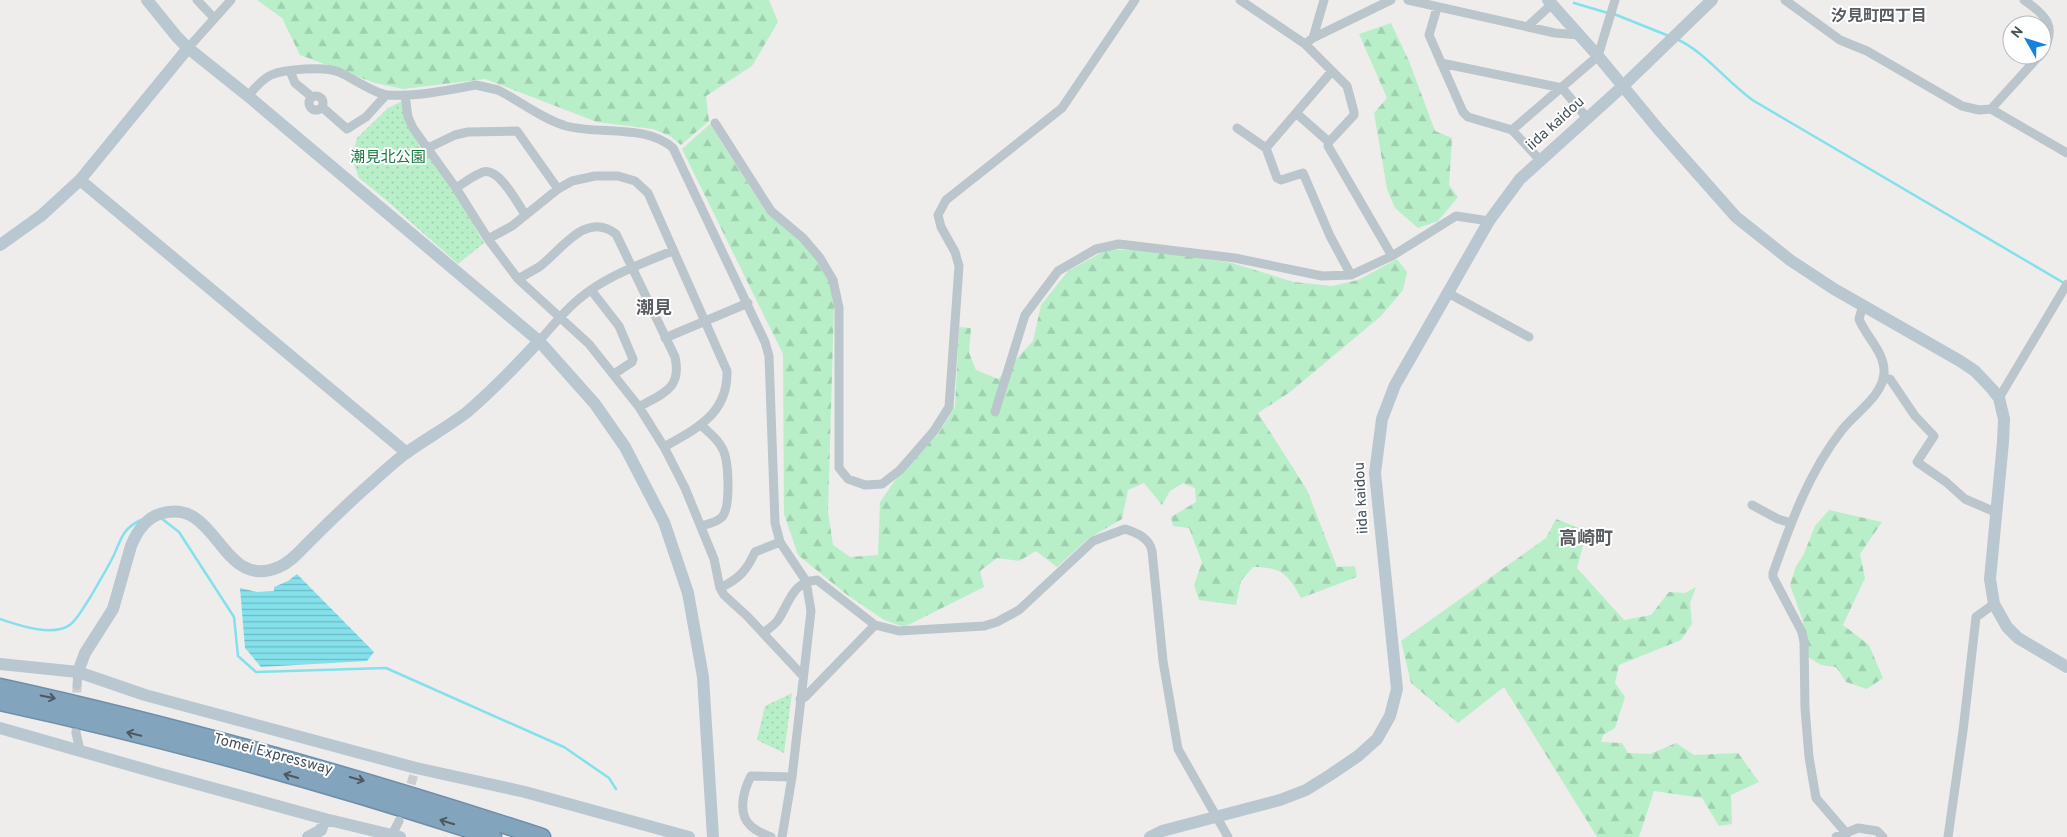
<svg xmlns="http://www.w3.org/2000/svg" width="2067" height="837" font-family="Overpass,'Noto Sans JP',sans-serif">
<style>
.forest{fill:url(#forest-firs)}
.park{fill:url(#park-dots)}
.water{fill:url(#water-rules)}
.lines{fill:none;stroke-linecap:round;stroke-linejoin:round}
.stream{stroke:#84e1ec;stroke-width:2.5}
.street-tunnel{stroke:#cdcdcf;stroke-width:9;stroke-dasharray:9 4.5;stroke-linecap:butt}
.highway-casing{stroke:#6e8fa8;stroke-width:19}
.street{stroke:#bac5cc;stroke-width:9}
.secondary{stroke:#b9c7d1;stroke-width:12}
.highway{stroke:#82a4bc;stroke-width:16}
.oneway{stroke:#4a5963}
.labels{text-anchor:middle;dominant-baseline:central;stroke-width:4;stroke-linejoin:round;paint-order:stroke}
.street-label{font-size:15px;fill:#445159;stroke:#fff}
.park-label{font-size:15px;fill:#157b3e;stroke:#fff}
.neighbourhood-label{font-size:16px;font-weight:bold;fill:#595d61;stroke:#fff}
.quarter-label{font-size:18px;font-weight:bold;fill:#595d61;stroke:#fff}
</style>
<defs>
<pattern id="forest-firs" width="22" height="20" patternUnits="userSpaceOnUse" patternTransform="scale(1.25)"><rect width="22" height="20" fill="#b8efc8"/><path d="M5 1l3.5 6h-7zM16 11l3.5 6h-7z" fill="#9fcfae"/></pattern>
<pattern id="park-dots" width="8" height="8" patternUnits="userSpaceOnUse" patternTransform="scale(1.25)"><rect width="8" height="8" fill="#b8efc8"/><path d="M2 2h.1M6 6h.1" fill="none" stroke="#9fcfae" stroke-width="1.8" stroke-linecap="round"/></pattern>
<pattern id="water-rules" width="6" height="5" patternUnits="userSpaceOnUse" patternTransform="scale(1.25)"><rect width="6" height="5" fill="#84e1ec"/><path d="M0 2.5h6" fill="none" stroke="#6eb9c2"/></pattern>
</defs>
<rect width="100%" height="100%" fill="#efecec"/>
<path class="forest" d="M257,0H769L778,22L752,66L706,96L709,121L681,145L670,136L653,129L597,122L485,79L403,89L375,83L300,55L282,18Z
M1391,23L1409,61L1435,131L1452,138L1449,185L1458,197L1438,221L1418,228L1395,208L1387,189L1374,113L1387,98L1359,34Z
M710,124L766,212L802,243L817,261L830,281L834,305L828,512L833,545L850,557L878,555L880,502L898,476L939,433L955,406L959,327L971,328L969,353L976,370L998,379L1033,341L1041,305L1068,271L1106,250L1146,249L1232,263L1294,282L1332,286L1358,280L1397,259L1407,272L1403,290L1381,316L1290,392L1258,413L1307,490L1337,567L1355,566L1357,577L1301,598C1288,574 1281,567 1253,567L1241,581L1236,605L1199,600L1194,585L1202,562L1189,528L1173,526L1171,517L1196,502L1195,488L1183,483L1170,491L1162,505L1144,483L1128,490L1122,519L1089,538L1057,567L1036,551L1019,561L997,558L980,571L984,587L904,627L884,620L846,594L798,555L784,514L783,354L682,149Z
M1829,510L1882,522L1860,554L1865,578L1843,625L1869,645L1883,678L1867,689L1846,682L1836,667L1821,665L1808,657L1803,621L1790,585L1796,566L1803,556L1815,526Z
M1556,519L1587,531L1577,568L1624,620L1651,615L1669,592L1685,593L1696,587L1690,603L1692,624L1681,640L1619,665L1615,683L1625,697L1615,728L1603,735L1601,742L1622,743L1628,753L1650,754L1676,743L1694,755L1738,753L1759,782L1731,795L1732,824L1719,826L1702,798L1654,791L1639,837H1597L1504,687L1458,723L1411,683L1401,641L1546,538Z"/>
<path class="park" d="M402,101L484,243L458,264L385,199L359,178L352,158L357,138L388,108Z
M792,693L784,753L757,740L765,706Z"/>
<path class="water" d="M297,574L374,652L367,661L261,667L245,648L240,588L257,592L274,591V587L288,581Z"/>
<g class="lines">
<path class="stream" d="M1574,3L1608,13
M1614,14L1669,36
M1676,39C1702,49 1729,84 1754,101L2064,283
M161,518L179,532L234,617L238,656L256,672L386,668L564,747L609,778L616,789
M0,619C18,625 54,638 71,624C79,617 85,605 91,596C99,582 107,569 114,555C121,539 123,528 141,520"/>
<path class="street-tunnel" d="M76,733L77,685
M407,797L416,768"/>
<defs>
<path id="highway" d="M0,687C183,727 364,779 542,837
M0,702C166,738 331,784 493,837"/>
</defs>
<use href="#highway" class="highway-casing"/>
<path class="street" d="M197,0L214,18
M1240,0L1305,44L1347,86L1354,112V115L1329,142L1328,146L1392,256
M1408,0L1555,33L1580,35
M1785,0L1840,40L1867,51L1962,106L1979,110L1991,109L2067,153
M2024,0C2046,15 2058,27 2042,52
M1437,8L1429,35L1463,112L1468,117L1512,130L1540,160
M1528,26L1552,4
M1313,38L1324,0
M1305,44L1313,38L1391,0
M188,48L231,0
M1441,63L1562,88L1587,118
M290,71L295,83L312,97
M405,95L408,117L413,128L456,188L488,239L518,279L589,344L639,407L664,447L685,488L714,559L720,588L724,595L747,616L803,676
M309 103a7 7 0 1 1 14 0a7 7 0 1 1-14 0Z
M248,96C255,88 262,79 271,75C285,69 325,66 339,72C352,78 375,94 388,95C414,97 450,90 476,85L498,90C520,101 542,119 566,126C600,135 646,124 673,148L765,342L769,356L775,523L780,542L806,581L811,611L792,777L782,837
M322,107L347,129L366,117L386,95
M1991,109L2040,55
M1296,113L1329,142
M715,123L771,211L803,238L820,258L833,280L839,308V468L848,479L865,485L882,484L900,470L934,431L949,407L959,266L955,252L941,227L938,215L946,200L1062,108L1135,0
M1237,128L1266,148L1332,71
M1512,130L1598,56L1615,0
M428,148L455,135L468,132L517,131L558,189
M1266,148L1277,178L1281,180L1303,173L1330,236L1351,275
M456,188C464,183 474,175 483,172C499,167 517,203 525,214
M488,239L512,226L558,189L572,181L595,176H618L635,181L648,193L727,371C728,414 697,428 664,447
M518,279C525,275 532,271 539,267C561,251 585,210 616,234L675,357C682,389 663,393 639,407
M591,290L619,326L633,359L632,362L614,374
M1448,293L1529,337
M665,338L748,303
M539,341C552,327 564,311 579,299C606,276 641,264 672,251
M1883,378L1890,379L1915,416L1934,436L1917,462L1946,482L1965,499L1995,512
M1999,398L2067,284
M995,412L1025,315L1058,271L1096,249L1119,244L1235,258L1322,276L1351,275L1392,256L1456,216L1489,221
M1752,505L1778,519L1791,523
M701,526C708,524 718,522 722,517C731,507 729,459 722,448C718,439 708,432 701,425
M720,588C739,579 747,570 755,552L780,542
M763,633C768,629 775,625 778,620C790,602 792,582 817,580L875,625L899,631L984,626L997,622L1019,610L1093,541L1125,529C1136,533 1149,537 1152,551L1163,661L1178,749L1228,837
M77,685L78,672
M800,699L805,697L875,625
M76,733L80,750
M1847,834L1816,798L1809,757L1805,708L1804,642L1802,632L1773,577V573C1791,522 1809,472 1842,430C1855,413 1883,396 1884,373C1885,352 1866,337 1859,319L1863,305
M392,835L399,821
M771,837C764,834 755,831 750,825C737,813 744,789 751,776L792,777
M1836,837L1858,828L1877,831L1883,837
M1948,837L1963,731L1976,617L1994,604"/>
<path class="secondary" d="M147,0L177,37L188,48L248,96L539,341L595,404L625,447L664,522L688,593L703,677L713,837
M1548,0L1598,56L1659,130L1736,217L1790,260L1834,289L1960,361L1975,371L1992,389L1999,398L2004,419L2003,442L1990,579L1994,604L2007,627L2018,638L2067,667
M80,180L407,453
M0,245L42,215L80,180L188,48
M0,664L78,672L145,695L416,768L525,792L689,837
M78,672L85,653L113,609L131,546C137,531 146,517 163,513C218,498 221,592 279,567C291,562 300,551 308,543C328,523 348,503 369,485C381,474 393,463 406,453C426,439 447,427 466,413C492,391 516,366 539,341
M0,728L161,774L325,819L400,837
M308,837L321,830L325,819
M1150,837L1162,831L1280,800L1306,790L1330,775L1358,756L1377,739L1390,716L1397,689L1375,473L1382,419L1395,385L1489,221L1520,179L1622,87L1712,0"/>
<use href="#highway" class="highway"/>
</g>
<defs><path id="oneway-shaft" d="M-6 0H5M1.5-3L5.5 0L1.5 3" fill="none" stroke-width="1.6" stroke-linecap="round" stroke-linejoin="round" transform="scale(1.25)"/></defs>
<g class="oneway">
<use href="#oneway-shaft" transform="translate(48 697) rotate(12)"/>
<use href="#oneway-shaft" transform="translate(134 734) rotate(-166)"/>
<use href="#oneway-shaft" transform="translate(291 776) rotate(-164)"/>
<use href="#oneway-shaft" transform="translate(357 779) rotate(16)"/>
<use href="#oneway-shaft" transform="translate(447 822) rotate(-163)"/>
</g>
<g class="labels">
<g class="street-label">
<text transform="translate(1556 124) rotate(-42)">iida kaidou</text>
<text transform="translate(1362 498) rotate(-93)">iida kaidou</text>
<text transform="translate(273 755) rotate(15)">Tomei Expressway</text>
</g>
<g class="park-label">
<text x="388" y="158">潮見北公園</text>
</g>
<g class="neighbourhood-label">
<text x="1879" y="17">汐見町四丁目</text>
</g>
<g class="quarter-label">
<text x="654" y="309">潮見</text>
<text x="1586" y="539">高崎町</text>
</g>
</g>
<g transform="translate(2027 40) rotate(309)"><circle r="24" fill="#ffffff" stroke="#b4b9bd"/>
<path d="M0-4L9 19L0 12L-9 19Z" fill="#1681df"/>
<text y="-8" font-size="14" font-weight="bold" text-anchor="middle" fill="#445159">N</text>
</g>
</svg>
